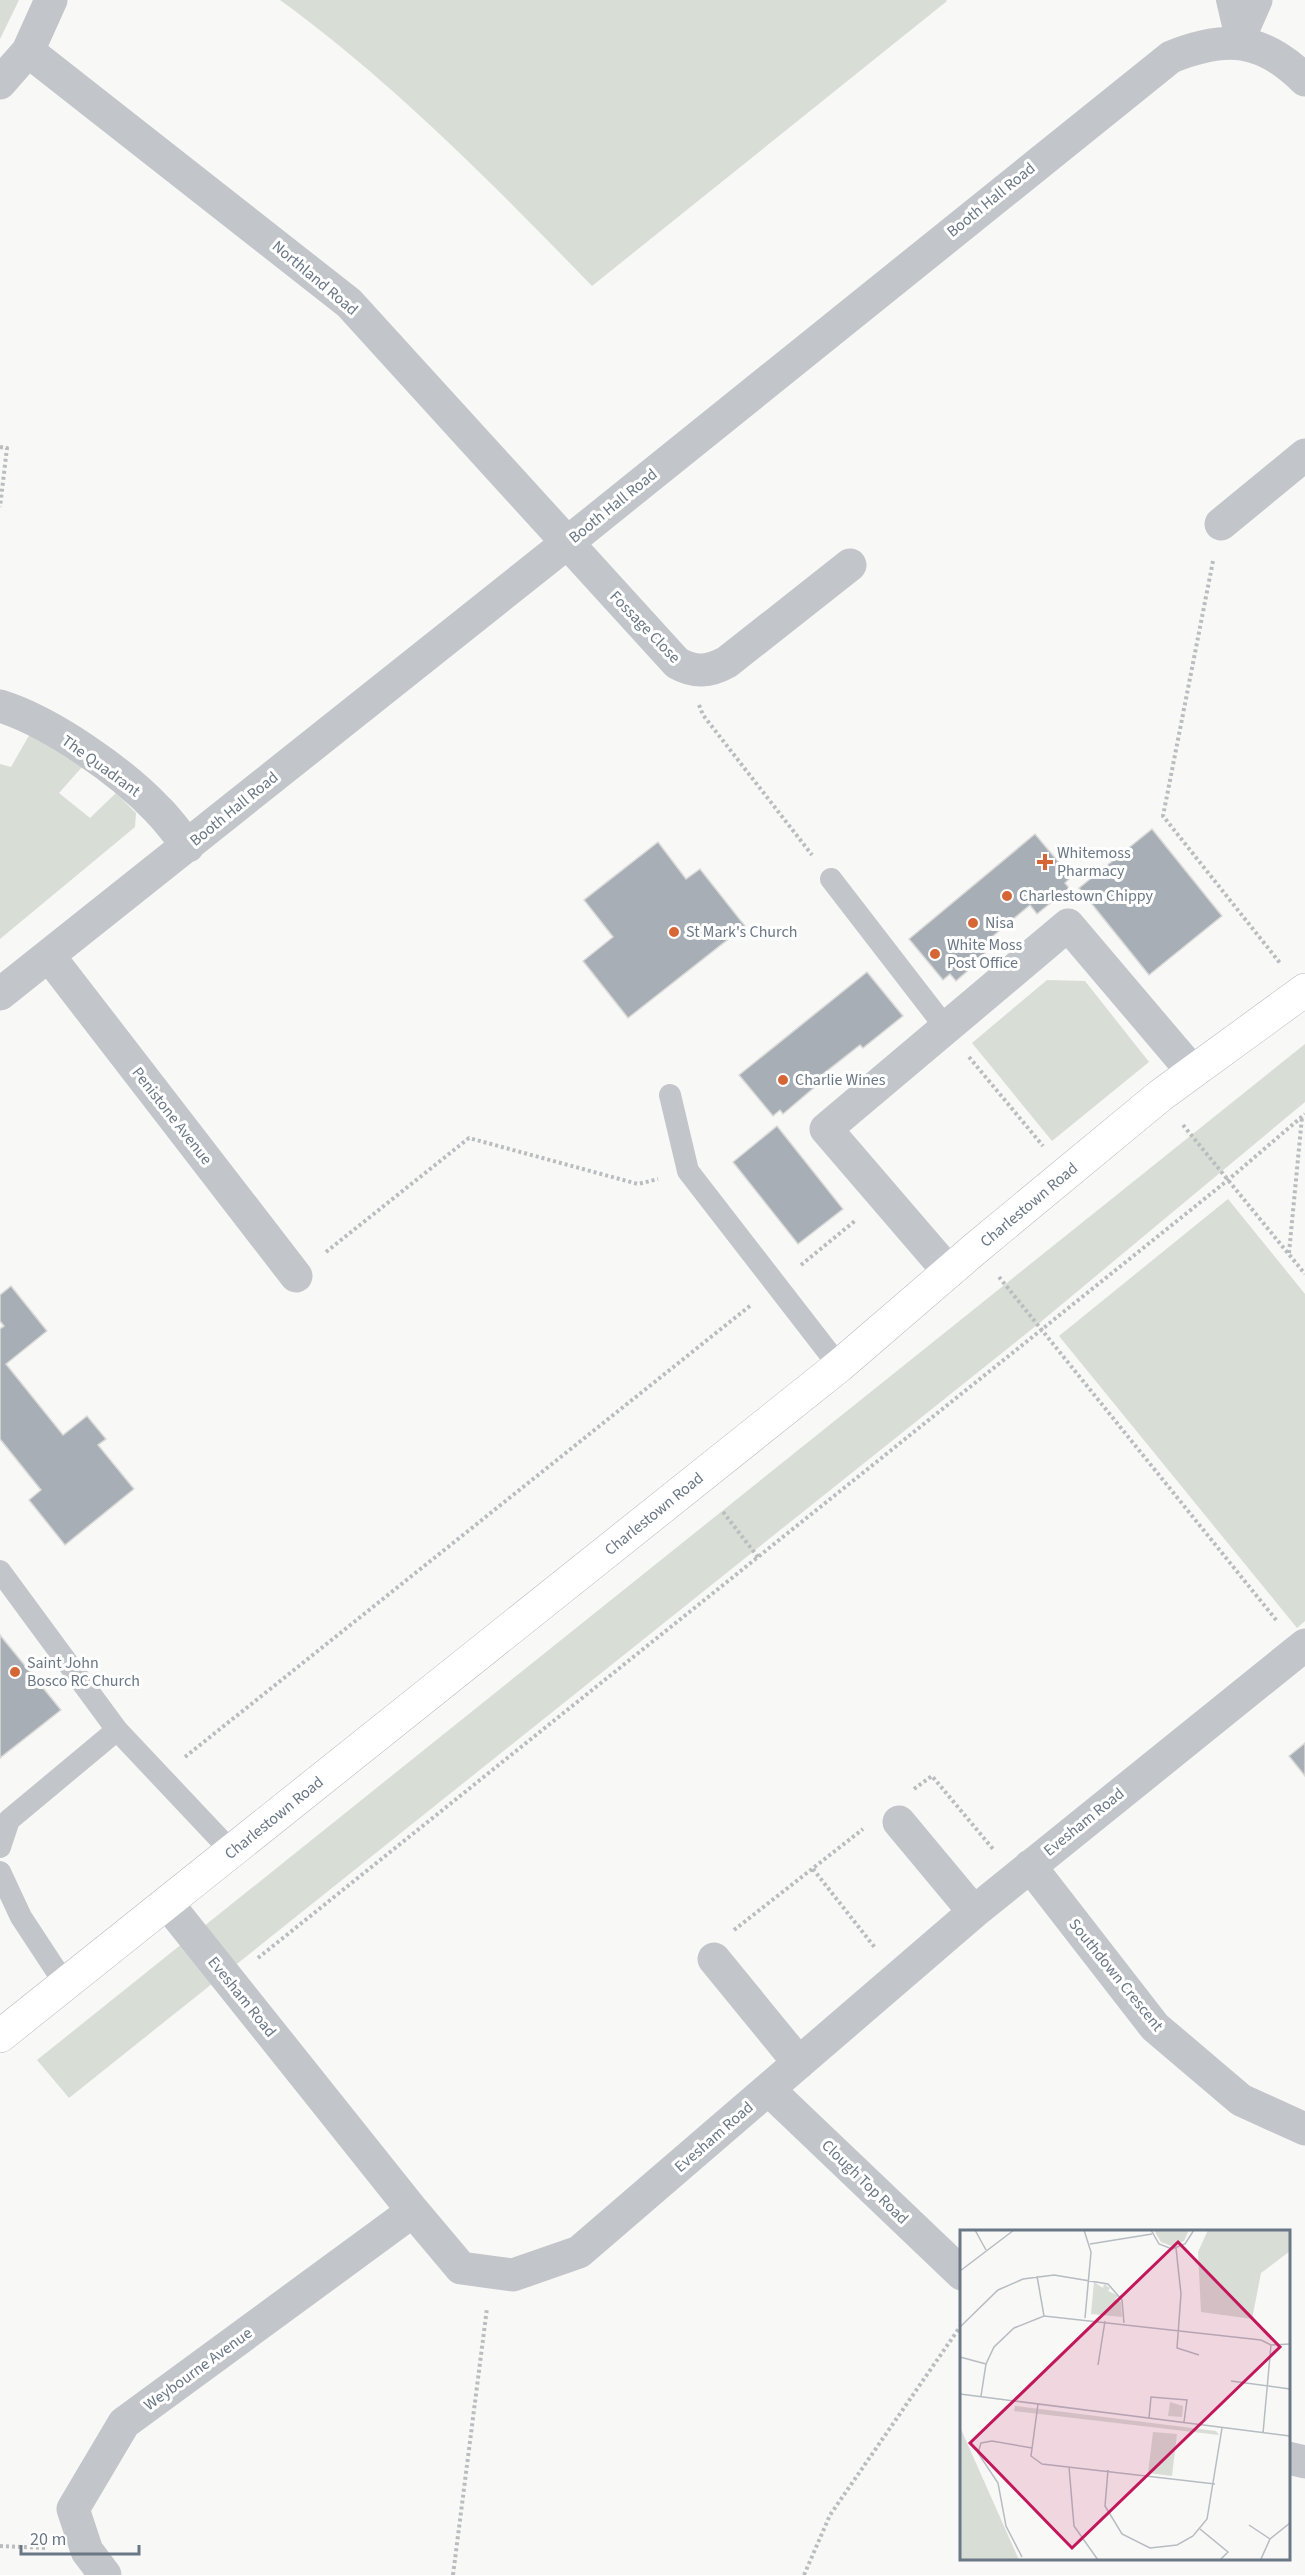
<svg xmlns="http://www.w3.org/2000/svg" width="1305" height="2575" font-family="'Source Sans 3',sans-serif">
<style>
.green{fill:#d8ddd6}
.building{fill:#a8aeb5;stroke:#dadad8;stroke-width:1.5}
.lines{fill:none;stroke-linecap:round;stroke-linejoin:round}
.secondary-casing{stroke:#b5b9be;stroke-width:34}
.path{stroke:#babdbf;stroke-width:4;stroke-dasharray:3 3;stroke-linecap:butt}
.lane{stroke:#c2c5c9;stroke-width:22}
.street{stroke:#c2c5c9;stroke-width:33}
.secondary{stroke:#fff;stroke-width:33}
.poi-dot{fill:#d76637;stroke:#fff;stroke-width:2}
.labels{text-anchor:middle;dominant-baseline:central;stroke-width:6;stroke-linejoin:round;paint-order:stroke}
.street-label{font-size:16px;fill:#6a7785;stroke:#fff}
.poi-label{font-size:16px;fill:#6a7785;stroke:#fff;text-anchor:start}
.inset-road{fill:none;stroke:#b6bcc2;stroke-width:1.5}
.view{fill:#c2185b;fill-opacity:0.15;stroke:#c2185b;stroke-width:3}
.inset-edge{fill:none;stroke:#6a7785;stroke-width:3}
</style>
<rect width="100%" height="100%" fill="#f8f8f6"/>
<path class="green" d="M0,0H19L0,39Z
M280,0H946L947,1L592,286C494,185 394,83 280,0Z
M31,732L83,766L59,793L90,818L116,793L136,813L135,827L0,939V764L11,767Z
M1047,980L1085,981L1149,1062L1052,1141L972,1043Z
M1305,1044V1102L1037,1325L69,2098L37,2060Z
M1228,1199L1305,1294V1621L1297,1628L1059,1336Z"/>
<path class="building" d="M1152,829L1222,916L1149,975L1079,888Z
M1035,834L1071,877L1065,883L1069,888L1037,914L1030,905L980,947L986,955L956,981L950,974L943,980L909,939Z
M658,842L686,879L700,869L745,926L628,1018L583,961L613,937L584,900Z
M867,972L903,1016L863,1048L860,1045L813,1082L816,1086L783,1114L780,1110L773,1116L739,1075Z
M777,1126L843,1209L798,1244L733,1162Z
M11,1286L47,1331L6,1364L63,1435L87,1416L106,1439L98,1445L134,1489L65,1545L29,1500L41,1490L0,1439V1329L4,1326L0,1321V1295Z
M0,1635L61,1710L0,1758Z
M1305,1743V1776L1289,1756Z"/>
<g class="lines">
<defs>
<path id="secondary" d="M0,2036L839,1366L976,1248L1161,1095L1305,990"/>
</defs>
<use href="#secondary" class="secondary-casing"/>
<path class="path" d="M0,447L7,448L0,507
M1213,561L1163,816L1280,963
M699,705L703,715L812,855
M969,1057L1043,1146
M1183,1125L1305,1274
M326,1252L469,1138L638,1184L658,1179
M1289,1253L1302,1117
M801,1265L856,1220
M999,1277L1277,1621
M723,1512L758,1557
M185,1757L751,1305
M914,1789L932,1776L993,1849
M813,1869L876,1949
M734,1930L863,1829
M258,1958L1228,1180L1305,1114
M0,2546L47,2548
M453,2575L487,2308
M804,2575L830,2515L962,2324"/>
<path class="lane" d="M1227,0L1237,43
M831,879L946,1028
M670,1095L688,1171L839,1366
M0,1571L117,1730L232,1852
M0,1847L9,1820L117,1730
M0,1872L21,1917L65,1984"/>
<path class="street" d="M1237,43L1256,0
M28,51L349,303L677,663C695,673 709,672 727,662L850,565
M0,83L28,51L51,0
M1221,524L1305,455
M0,706C51,722 121,771 158,810C169,821 178,834 188,846
M49,956L296,1276
M0,994L567,543L1171,57C1226,35 1262,37 1305,80
M949,1272L826,1129L1068,925L1192,1071
M899,1822L974,1912
M1030,1866L1155,2027L1241,2100L1305,2129
M167,1903L413,2211L461,2268L513,2275L579,2252L974,1912L1305,1645
M714,1959L799,2063
M769,2090L962,2274
M1288,2458L1305,2462
M105,2575L87,2551L73,2509L124,2423L413,2211"/>
<use href="#secondary" class="secondary"/>
</g>
<g class="poi-dot">
<path d="M1042 853h6v6h6v6h-6v6h-6v-6h-6v-6h6z"/>
<circle cx="1007" cy="896" r="6"/>
<circle cx="973" cy="923" r="6"/>
<circle cx="674" cy="932" r="6"/>
<circle cx="935" cy="954" r="6"/>
<circle cx="783" cy="1080" r="6"/>
<circle cx="15" cy="1672" r="6"/>
</g>
<g class="labels">
<g class="street-label">
<text transform="translate(991 200) rotate(-39)">Booth Hall Road</text>
<text transform="translate(315 278) rotate(40)">Northland Road</text>
<text transform="translate(613 506) rotate(-39)">Booth Hall Road</text>
<text transform="translate(645 627) rotate(46)">Fossage Close</text>
<text transform="translate(101 766) rotate(36)">The Quadrant</text>
<text transform="translate(234 809) rotate(-39)">Booth Hall Road</text>
<text transform="translate(172 1116) rotate(52)">Penistone Avenue</text>
<text transform="translate(1029 1205) rotate(-40)">Charlestown Road</text>
<text transform="translate(654 1514) rotate(-39)">Charlestown Road</text>
<text transform="translate(274 1818) rotate(-39)">Charlestown Road</text>
<text transform="translate(1084 1822) rotate(-39)">Evesham Road</text>
<text transform="translate(1116 1975) rotate(51)">Southdown Crescent</text>
<text transform="translate(242 1997) rotate(51)">Evesham Road</text>
<text transform="translate(714 2137) rotate(-41)">Evesham Road</text>
<text transform="translate(865 2182) rotate(44)">Clough Top Road</text>
<text transform="translate(198 2369) rotate(-36)">Weybourne Avenue</text>
</g>
<g class="poi-label">
<text x="1057" y="853">Whitemoss<tspan x="1057" dy="18">Pharmacy</tspan></text>
<text x="1019" y="896">Charlestown Chippy</text>
<text x="985" y="923">Nisa</text>
<text x="686" y="932">St Mark's Church</text>
<text x="947" y="945">White Moss<tspan x="947" dy="18">Post Office</tspan></text>
<text x="795" y="1080">Charlie Wines</text>
<text x="27" y="1663">Saint John<tspan x="27" dy="18">Bosco RC Church</tspan></text>
</g>
</g>
<g transform="translate(960 2230)">
<rect width="330" height="330" fill="#f8f8f6"/>
<path d="M194,0H229L224,11L211,16L201,12ZM248,0H330V21L301,43L292,89L241,82L238,22ZM134,52L143,58L144,54L150,58L148,61L159,66L155,69L161,72L162,87L131,84ZM210,172L223,176L222,187L208,186ZM55,176L256,201L259,205L54,181ZM0,197L59,330H0ZM193,202L217,204L212,246L188,243Z" fill="#d8ddd6"/>
<path class="inset-road" d="M15,0L26,20M124,0L131,22L125,88M191,0L199,14L212,19L225,14L234,0M130,14L192,4M216,18L221,64L217,118L239,125M0,41L54,0M77,46L84,86M0,97L38,60L63,49L94,45L148,54L162,70L164,93M311,115L330,114M0,127L26,134M138,135L145,91M271,151L330,159M0,164L330,206M21,166L26,134L34,117L54,98L84,86L301,110L311,115M78,174L71,226L82,234L255,254M189,188L191,167L227,170L224,192M303,203L311,115M109,237L114,296L138,330M148,240L145,276L162,304L190,318L217,315L233,306L247,289L262,198M289,295L310,309L301,329M240,299L268,322L260,330M310,309L330,293M62,327L46,296L38,253L18,223L21,213L32,211L72,218"/>
<path class="view" d="M218,12L320,117L112,318L10,213Z"/>
<rect width="330" height="330" class="inset-edge"/>
</g>
<path d="M21 2545v9h118v-9" fill="none" stroke="#6a7785" stroke-width="3"/>
<text x="30" y="2545" font-size="18" fill="#6a7785" stroke="#ffffff" stroke-width="4.5" paint-order="stroke">20 m</text>
</svg>
